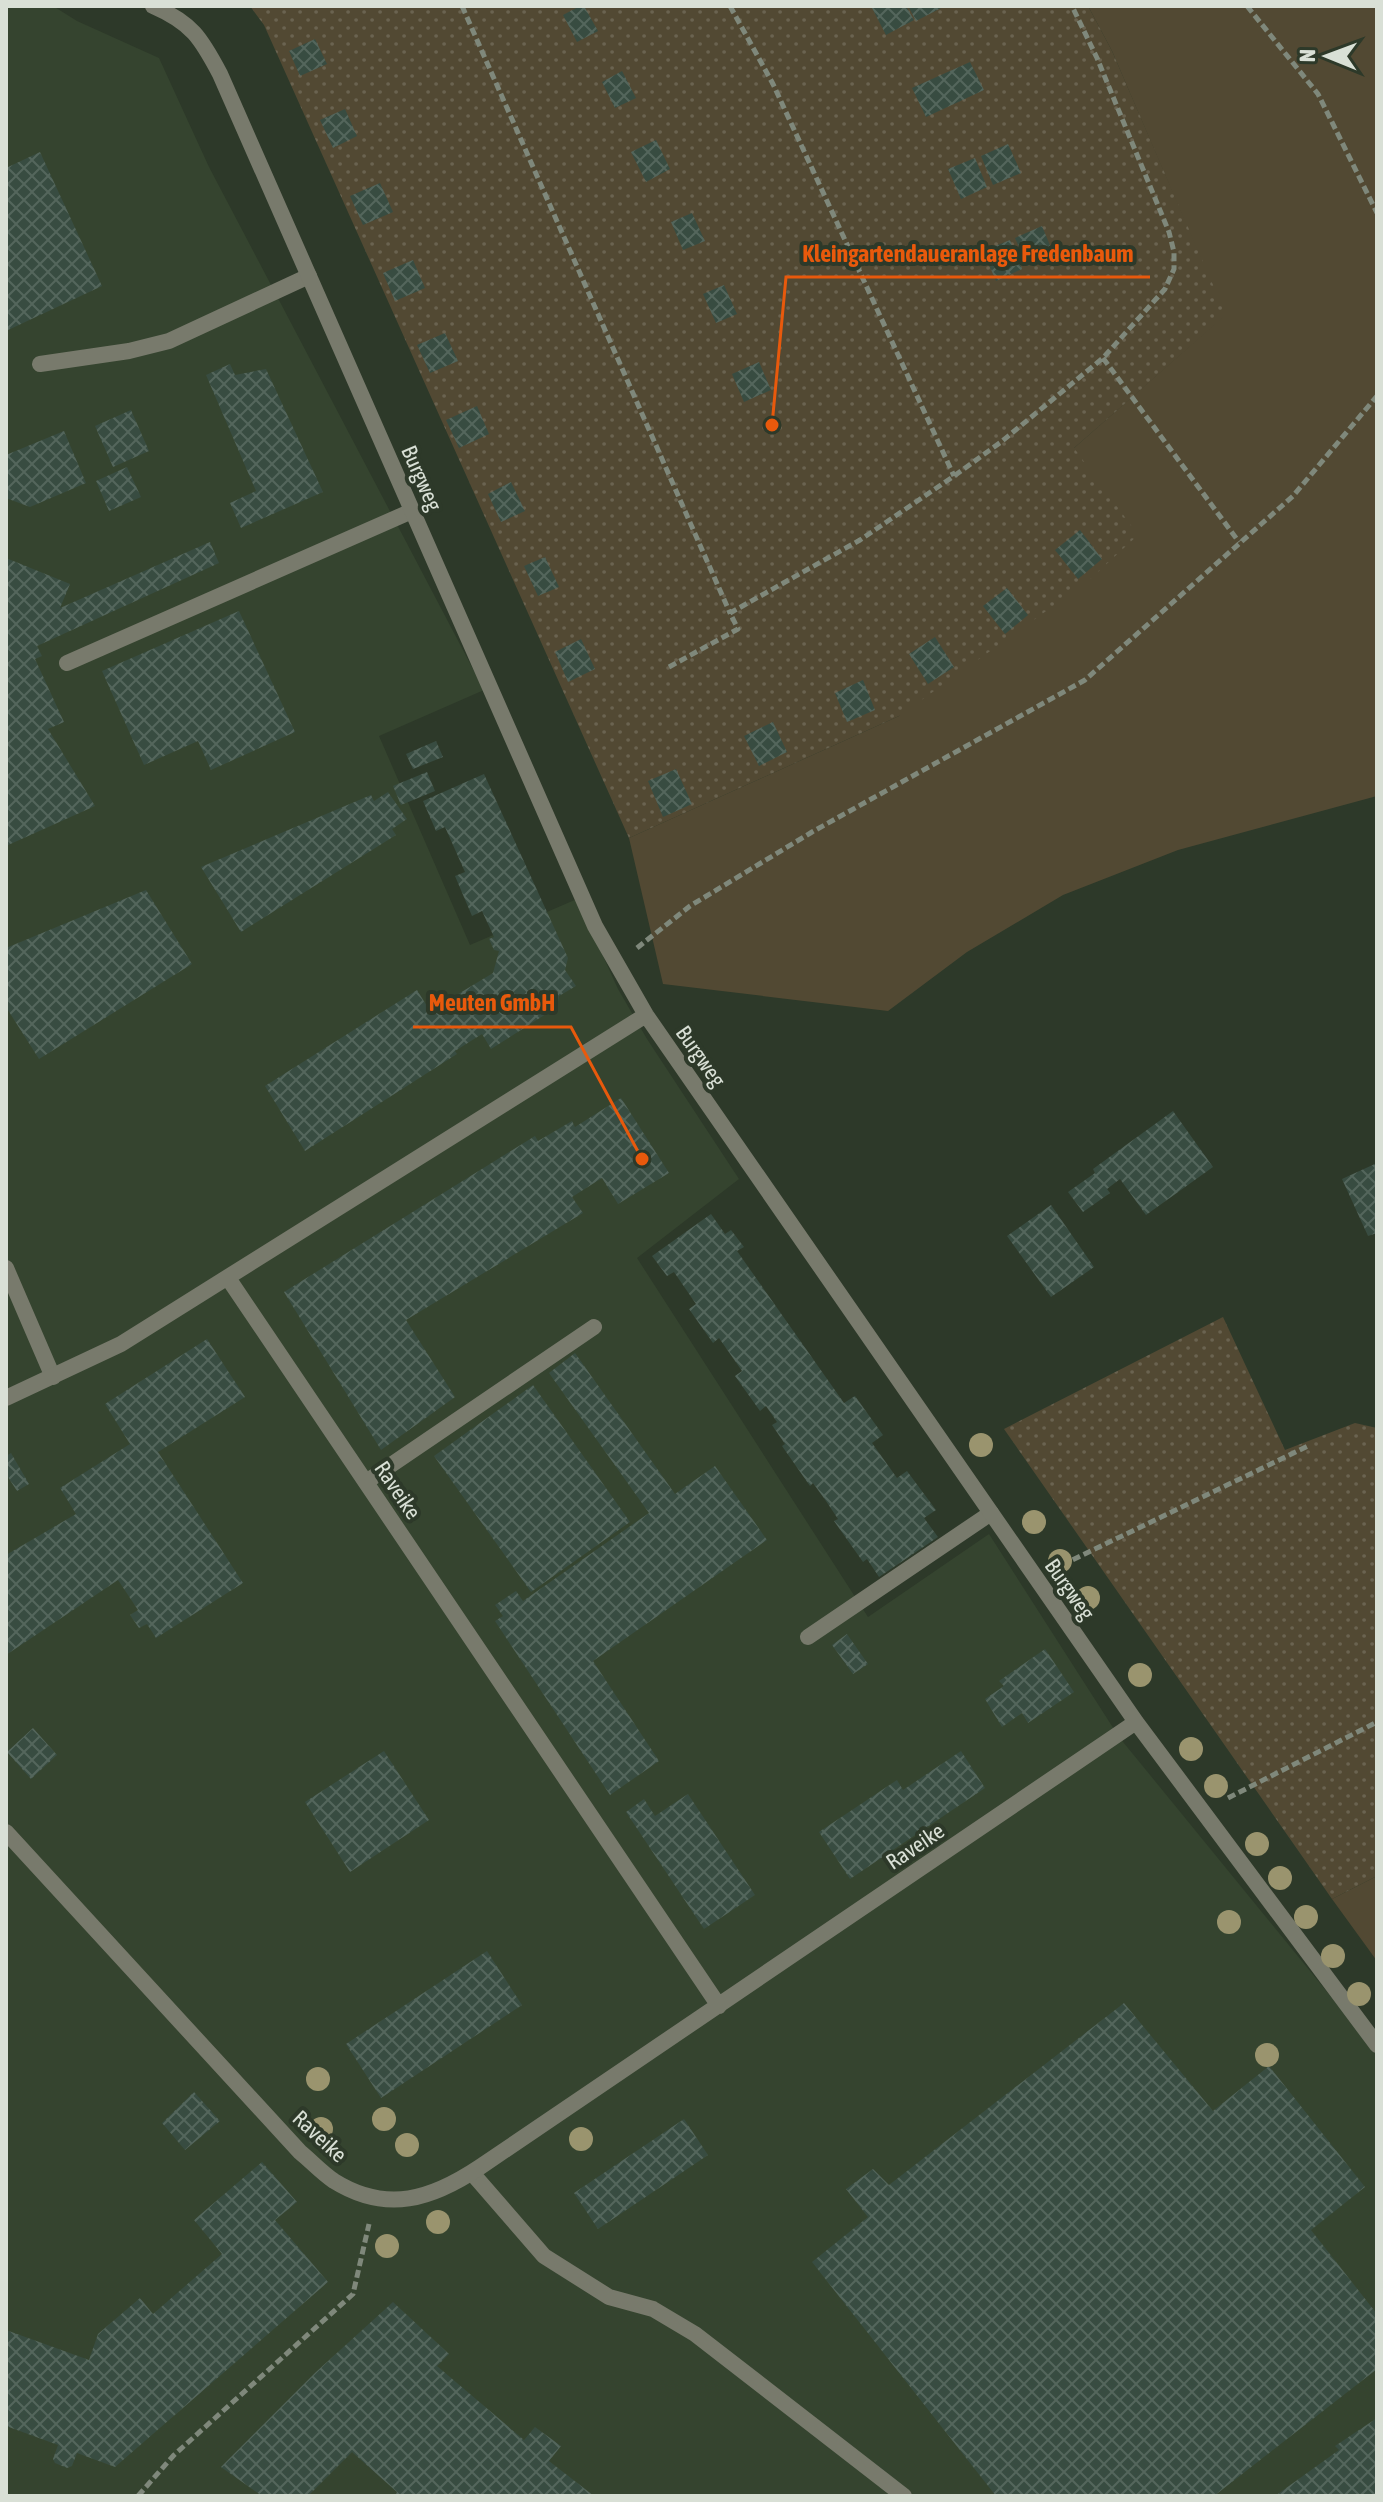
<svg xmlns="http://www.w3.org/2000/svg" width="1383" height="2502" font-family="'Asap Condensed',sans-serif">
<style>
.built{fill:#35442f}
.green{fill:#524933}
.garden{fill:url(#garden-dots)}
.building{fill:url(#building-cross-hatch)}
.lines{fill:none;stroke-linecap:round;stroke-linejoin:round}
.path{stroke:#7f887b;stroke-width:5;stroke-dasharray:8 4;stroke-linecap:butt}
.lane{stroke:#787a6c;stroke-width:16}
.street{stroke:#787a6c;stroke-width:16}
.tree{fill:#9a946e}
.labels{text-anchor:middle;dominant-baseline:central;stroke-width:8;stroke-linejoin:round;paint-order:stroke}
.street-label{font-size:22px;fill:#d9e0d6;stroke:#2d3929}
.leader{fill:none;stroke:#e8590c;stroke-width:3}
.callout-dot{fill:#e8590c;stroke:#2d3929;stroke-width:3}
.callout-label{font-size:24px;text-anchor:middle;font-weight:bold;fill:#e8590c;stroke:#2d3929;stroke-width:8;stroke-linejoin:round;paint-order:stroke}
</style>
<defs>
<pattern id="garden-dots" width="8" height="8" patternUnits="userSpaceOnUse" patternTransform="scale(2)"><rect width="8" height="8" fill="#524933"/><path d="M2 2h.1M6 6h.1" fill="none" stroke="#6a6350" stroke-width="1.8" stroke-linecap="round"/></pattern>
<pattern id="building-cross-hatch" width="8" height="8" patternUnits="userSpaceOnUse" patternTransform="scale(2)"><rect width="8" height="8" fill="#384c41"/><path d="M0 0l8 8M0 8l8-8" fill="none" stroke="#54665c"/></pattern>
</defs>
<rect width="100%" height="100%" fill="#2d3929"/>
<path class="built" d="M6,6H53L77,21L159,58L209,167L484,690L379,736L470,945L577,899L618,989L647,1039L739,1179L637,1258L868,1617L989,1534L1119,1737L1377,2053V2496H6Z"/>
<path class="green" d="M1088,6H1377V796L1178,850L1063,895L967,952L888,1011L663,984L629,838L899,716L1074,448L1225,315L1112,51Z
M1377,1876V1961L1332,1899Z"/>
<path class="garden" d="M250,6H1088L1112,51L1226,315L1074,448L1138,535L1087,582L899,716L629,838L264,25Z
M1223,1317L1285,1450L1355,1423L1377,1428V1876L1332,1899L1004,1429Z"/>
<path class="building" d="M580,6H584L598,31L577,42L563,15Z
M875,6H906L914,20L886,35L872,8Z
M908,6H945L916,21Z
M315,39L327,64L300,76L289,51Z
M970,62L984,90L926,117L912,88Z
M622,71L636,98L615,108L602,82Z
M345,109L357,136L333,148L320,120Z
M656,140L670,169L646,182L631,152Z
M1008,144L1021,173L993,185L981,156Z
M40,152L102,286L6,331V168Z
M975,158L987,187L961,199L948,169Z
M380,183L393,212L363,225L350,196Z
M692,213L705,241L683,250L671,222Z
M1042,226L1054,255L1027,266L1015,238Z
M1010,240L1022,269L996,281L983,251Z
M413,260L425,288L395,301L383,273Z
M724,285L737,314L716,323L703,294Z
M445,333L458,361L430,373L417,345Z
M759,362L771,390L744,402L732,374Z
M230,364L235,375L266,369L323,492L241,528L230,503L256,491L206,375Z
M477,406L489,434L459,448L446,420Z
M131,410L149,451L113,467L95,426Z
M64,431L86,483L30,507L6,498V455Z
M127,467L141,497L109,511L96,481Z
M511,482L525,511L501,522L488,494Z
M1080,530L1102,559L1078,579L1055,550Z
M210,542L219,563L37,646L42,656L35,659L64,722L48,729L95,806L6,846V558L70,584L60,608Z
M545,557L559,587L538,596L524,566Z
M1007,588L1028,615L1005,634L983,606Z
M239,611L295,732L211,770L198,741L144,765L102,671Z
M935,637L954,667L928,684L909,654Z
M581,639L595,669L568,682L555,652Z
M863,680L875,710L847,722L835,693Z
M773,722L787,752L759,766L744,736Z
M436,741L443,757L413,769L406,754Z
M676,769L692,804L663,817L648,781Z
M427,772L435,791L401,805L393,786Z
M484,774L568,958L565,970L576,986L559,996L557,1007L491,1049L482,1034L455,1051L457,1054L305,1151L265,1086L417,990L430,1011L493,973L499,951L494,950L489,939L494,937L482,911L472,916L455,876L465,872L445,827L436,831L423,801Z
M388,792L407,819L392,829L396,835L241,932L201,867L371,795L374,801Z
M146,890L192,964L39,1059L6,1007V948Z
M621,1098L669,1173L618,1204L602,1178L572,1197L583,1213L406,1320L455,1397L381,1450L284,1292L535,1136L538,1141L572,1121L575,1127Z
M1173,1111L1213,1167L1146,1215L1120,1179L1107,1189L1110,1193L1083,1212L1068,1192L1095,1173L1093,1169Z
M1377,1163V1233L1368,1236L1342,1179Z
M1051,1205L1094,1267L1051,1297L1007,1236Z
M711,1214L725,1234L731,1230L744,1247L737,1251L844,1403L855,1396L883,1435L872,1443L897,1478L907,1471L936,1510L924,1518L938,1537L879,1577L867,1559L863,1562L834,1521L838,1519L826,1501L813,1483L810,1486L782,1446L785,1444L772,1425L777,1422L766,1406L760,1411L735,1376L742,1371L719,1338L713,1343L689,1309L696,1304L674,1272L667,1276L652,1256Z
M207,1339L245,1397L158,1452L243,1583L156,1638L147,1624L139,1628L130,1615L138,1610L118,1580L6,1655V1555L76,1514L60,1488L130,1444L105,1404Z
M575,1353L675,1494L715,1466L767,1540L593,1661L659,1761L610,1795L495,1621L503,1616L495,1605L516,1591L523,1601L649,1513L549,1373Z
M533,1385L630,1522L531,1592L434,1456Z
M11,1453L29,1484L17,1491L6,1474V1456Z
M847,1634L868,1664L853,1674L832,1645Z
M1045,1649L1074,1692L1028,1723L1022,1713L1002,1727L985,1699L1004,1686L999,1681Z
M33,1728L57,1755L31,1779L7,1752Z
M384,1751L429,1820L350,1872L305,1802Z
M961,1751L985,1788L850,1879L819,1832L897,1780L903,1790Z
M688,1794L755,1895L704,1929L626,1812L644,1799L655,1816Z
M487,1951L522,2005L381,2098L346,2044Z
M1124,2003L1213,2111L1269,2066L1365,2187L1311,2230L1377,2314V2369L1214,2496H996L812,2262L868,2217L846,2189L873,2169L889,2185Z
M194,2092L220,2121L185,2150L162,2123Z
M684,2119L708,2155L598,2229L574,2193Z
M262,2162L297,2202L275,2220L328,2282L115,2467L77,2453L72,2466L67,2468L55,2463L53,2459L58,2445L6,2426V2330L89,2360L98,2334L140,2298L153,2314L222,2254L194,2220Z
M393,2302L449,2354L437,2366L524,2440L535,2427L561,2446L549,2461L594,2496H395L397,2492L352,2452L308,2496H262L221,2467L316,2372Z
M1377,2418V2496H1275L1339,2450L1335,2446Z"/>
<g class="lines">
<path class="path" d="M462,6L730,613
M730,6L773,84L954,476
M1247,6L1318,94L1377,213
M1103,358L1239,542
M669,667L738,629L730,613L860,540L954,476L1001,442L1103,358L1165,289L1174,269V252L1169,232L1097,58L1072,6
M637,948L690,906L812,832L1085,680L1293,496L1377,396
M1062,1565L1310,1445
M1228,1798L1377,1722
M138,2496L174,2455L353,2294L369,2224"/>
<path class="lane" d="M40,364L129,351L169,341L309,276
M67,663L412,511
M6,1268L53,1377
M366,1482L594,1327
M808,1637L991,1513
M472,2173L544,2256L609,2297L653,2309L695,2334L904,2496"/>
<path class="street" d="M153,6C192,23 201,38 220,74L595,926L646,1015L1136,1722L1377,2045
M228,1278L719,2006
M6,1398L121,1344L646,1015
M6,1832L300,2152C311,2161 322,2173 334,2181C387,2214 432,2199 480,2167L1136,1722"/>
</g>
<g class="tree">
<circle cx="981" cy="1445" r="12"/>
<circle cx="1034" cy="1522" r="12"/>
<circle cx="1060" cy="1561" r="12"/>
<circle cx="1088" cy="1598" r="12"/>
<circle cx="1140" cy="1675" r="12"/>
<circle cx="1191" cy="1749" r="12"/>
<circle cx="1216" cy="1786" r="12"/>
<circle cx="1257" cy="1844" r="12"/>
<circle cx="1280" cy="1878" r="12"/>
<circle cx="1306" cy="1917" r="12"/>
<circle cx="1229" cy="1922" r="12"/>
<circle cx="1333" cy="1956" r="12"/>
<circle cx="1359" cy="1994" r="12"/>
<circle cx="1267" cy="2055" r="12"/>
<circle cx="318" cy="2079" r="12"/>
<circle cx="384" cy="2119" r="12"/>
<circle cx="321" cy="2129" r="12"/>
<circle cx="581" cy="2139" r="12"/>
<circle cx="407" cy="2145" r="12"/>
<circle cx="438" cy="2222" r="12"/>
<circle cx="387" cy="2246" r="12"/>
</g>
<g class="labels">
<g class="street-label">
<text transform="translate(422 478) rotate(66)">Burgweg</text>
<text transform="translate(701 1056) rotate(55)">Burgweg</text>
<text transform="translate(398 1490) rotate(56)">Raveike</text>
<text transform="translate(1070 1589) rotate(55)">Burgweg</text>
<text transform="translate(915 1846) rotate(-34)">Raveike</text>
<text transform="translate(320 2136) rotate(43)">Raveike</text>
</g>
</g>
<path class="leader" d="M772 425L786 277H1150M642 1159L571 1027H413"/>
<g class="callout-dot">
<circle cx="772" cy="425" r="8"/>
<circle cx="642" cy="1159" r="8"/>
</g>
<g class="callout-label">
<text x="968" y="262">Kleingartendaueranlage Fredenbaum</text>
<text x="492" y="1011">Meuten GmbH</text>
</g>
<rect width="1383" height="2502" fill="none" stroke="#d9e0d6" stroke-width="16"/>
<g transform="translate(1327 56) rotate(271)" stroke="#2d3929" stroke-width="6" paint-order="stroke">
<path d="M0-6L14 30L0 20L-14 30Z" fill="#d9e0d6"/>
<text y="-12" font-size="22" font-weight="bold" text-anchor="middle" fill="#d9e0d6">N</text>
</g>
</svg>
